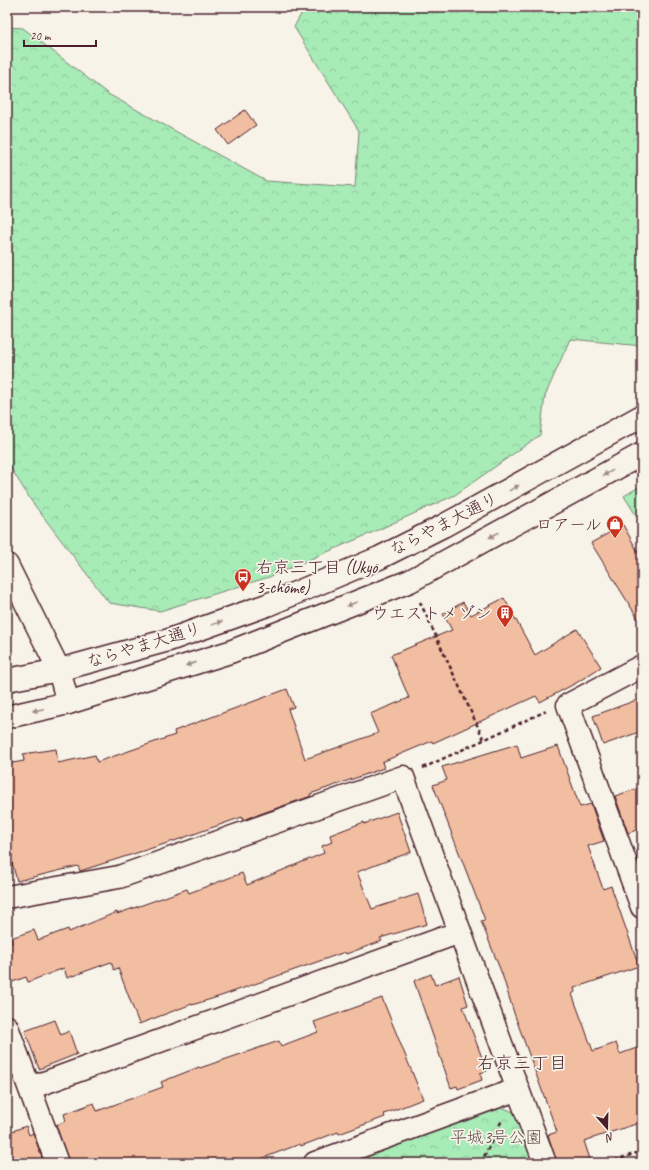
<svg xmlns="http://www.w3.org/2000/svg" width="649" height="1170" font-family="Caveat,'Klee One',sans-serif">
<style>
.grass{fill:url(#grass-tufts);stroke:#788571}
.forest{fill:url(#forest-crowns);stroke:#788571}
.building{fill:#f1bea1;stroke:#4a1f2b}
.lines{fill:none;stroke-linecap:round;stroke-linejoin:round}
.minor-casing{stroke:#4a1f2b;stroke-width:25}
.tertiary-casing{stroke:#4a1f2b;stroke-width:25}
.secondary-casing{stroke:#4a1f2b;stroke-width:25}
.path{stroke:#4a1f2b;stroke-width:2.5;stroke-dasharray:4 3;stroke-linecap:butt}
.minor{stroke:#f7f3e8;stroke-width:22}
.tertiary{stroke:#f7f3e8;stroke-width:22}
.secondary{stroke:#f7f3e8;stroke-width:22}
.oneway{fill:#a0898a}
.labels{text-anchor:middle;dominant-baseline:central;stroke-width:3.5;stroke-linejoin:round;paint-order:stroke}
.street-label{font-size:17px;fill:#4a1f2b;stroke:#f7f3e8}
.poi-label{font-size:17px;fill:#4a1f2b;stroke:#f7f3e8;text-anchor:end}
.park-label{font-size:17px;fill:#61524e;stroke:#f7f3e8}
.neighbourhood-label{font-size:18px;fill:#4a1f2b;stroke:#f7f3e8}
</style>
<defs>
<pattern id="grass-tufts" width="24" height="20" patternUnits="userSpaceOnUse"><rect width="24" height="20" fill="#a7ebb7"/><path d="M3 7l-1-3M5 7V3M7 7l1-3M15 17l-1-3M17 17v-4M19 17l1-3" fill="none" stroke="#91c99e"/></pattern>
<pattern id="forest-crowns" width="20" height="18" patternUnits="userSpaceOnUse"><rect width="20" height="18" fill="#a7ebb7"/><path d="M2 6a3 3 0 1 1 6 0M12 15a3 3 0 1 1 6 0" fill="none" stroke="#91c99e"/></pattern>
</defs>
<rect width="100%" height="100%" fill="#f7f3e8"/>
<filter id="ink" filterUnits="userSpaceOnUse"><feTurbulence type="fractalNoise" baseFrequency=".025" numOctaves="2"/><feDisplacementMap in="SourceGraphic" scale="8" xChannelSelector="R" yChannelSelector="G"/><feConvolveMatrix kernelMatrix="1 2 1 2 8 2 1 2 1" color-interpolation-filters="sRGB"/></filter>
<g filter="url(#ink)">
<path class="grass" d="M642,485V525L624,496Z"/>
<path class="forest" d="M305,7H642V346L570,339L545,396L540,435L455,495L369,534L269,577L160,611L109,603L32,502L7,462V27L23,28L108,94L266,181L355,187L359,131L294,27Z
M501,1107L516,1113L534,1163H348Z"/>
<path class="building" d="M245,110L256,125L228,145L217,130Z
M623,525L642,559V625L591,543Z
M504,598L535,655L577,629L601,667L576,683L540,702L536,696L433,743L432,741L382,762L384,768L310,794L311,796L243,820L242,817L177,840L80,871L78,866L17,881L7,844V764L24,761L23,754L56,749L58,763L95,755L97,762L175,735L174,731L287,689L294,707L288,709L305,759L378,733L370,714L409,698L391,655L452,630L443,614L463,602L471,615Z
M642,698V731L603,745L593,716Z
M517,744L521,758L558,746L580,807L591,804L604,841L588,846L603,889L611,886L639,966L574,988L575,992L572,994L593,1051L616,1043L620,1054L642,1046V1122L584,1141L590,1159L577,1163H557L548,1135L557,1132L514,1013L502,974L481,921L485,920L433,785L447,780L442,767Z
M642,787V828L628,833L615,796Z
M397,812L411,852L357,872L372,909L418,894L427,924L380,938L382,941L346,954L345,952L221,996L192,1005V1004L139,1024L118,968L114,970L111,962L67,978L64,968L28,982L26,977L7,984V945L12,943L11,938L34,930L38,940L68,929L69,932L117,912V914L187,889L189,893L242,873L247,885L324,853L322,846L332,842L330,835L364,822V824Z
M431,974L435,985L459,976L468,1005L463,1007L487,1071L480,1073L482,1080L458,1089L457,1086L451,1088L414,981Z
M382,998L423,1099L384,1114L385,1117L339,1134L338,1132L301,1146L300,1144L250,1163H69L56,1125L66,1121L64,1114L94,1103L97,1111L163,1087L161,1082L199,1067L200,1068L279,1041L281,1046L318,1032L314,1022Z
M55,1020L61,1035L69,1031L77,1054L39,1069L25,1031Z
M26,1126L29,1135L33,1133L44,1163H7V1133Z"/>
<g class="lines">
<defs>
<path id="minor" d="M642,666L568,705L642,907
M7,897L119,877L403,777L545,1163
M7,1027L57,1163
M30,1088L460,932
M315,1163L518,1089"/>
<path id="tertiary" d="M7,565L59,670L68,703L7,717
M7,680L59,670"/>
<path id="secondary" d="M59,670L169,640L267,605L379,558L443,526L642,416
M68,703L230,652L410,581L642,454"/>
</defs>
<use href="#minor" class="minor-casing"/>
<use href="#tertiary" class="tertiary-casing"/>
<use href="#secondary" class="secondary-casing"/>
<path class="path" d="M420,602L484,740
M423,768L546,711
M481,1163L502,1120
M608,1163L642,1151"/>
<use href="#minor" class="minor"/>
<use href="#tertiary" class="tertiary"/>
<use href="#secondary" class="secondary"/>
</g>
<defs><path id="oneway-solid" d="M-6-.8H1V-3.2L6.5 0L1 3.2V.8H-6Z"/></defs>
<g class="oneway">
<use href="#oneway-solid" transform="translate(608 473) rotate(151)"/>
<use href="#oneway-solid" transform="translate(514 488) rotate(-29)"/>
<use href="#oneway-solid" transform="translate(494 535) rotate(151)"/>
<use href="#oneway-solid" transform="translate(352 604) rotate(159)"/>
<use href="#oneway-solid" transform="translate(217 623) rotate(-20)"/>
<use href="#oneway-solid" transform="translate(191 664) rotate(162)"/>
<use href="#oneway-solid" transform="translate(38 710) rotate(168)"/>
</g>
</g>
<defs>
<symbol id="shop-pin" viewBox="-11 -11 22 30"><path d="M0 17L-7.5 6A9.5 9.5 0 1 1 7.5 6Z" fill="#c8321e" stroke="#f7f3e8"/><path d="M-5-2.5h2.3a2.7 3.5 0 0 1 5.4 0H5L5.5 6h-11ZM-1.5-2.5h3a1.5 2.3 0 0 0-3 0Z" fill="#fff"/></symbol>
<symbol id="bus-pin" viewBox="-11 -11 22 30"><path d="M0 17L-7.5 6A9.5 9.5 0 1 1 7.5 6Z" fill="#c8321e" stroke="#f7f3e8"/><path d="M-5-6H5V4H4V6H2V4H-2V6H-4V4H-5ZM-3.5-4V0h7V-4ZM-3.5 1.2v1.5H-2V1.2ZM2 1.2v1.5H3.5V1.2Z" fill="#fff"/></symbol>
<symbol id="building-pin" viewBox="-11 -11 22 30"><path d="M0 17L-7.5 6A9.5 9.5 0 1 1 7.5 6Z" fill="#c8321e" stroke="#f7f3e8"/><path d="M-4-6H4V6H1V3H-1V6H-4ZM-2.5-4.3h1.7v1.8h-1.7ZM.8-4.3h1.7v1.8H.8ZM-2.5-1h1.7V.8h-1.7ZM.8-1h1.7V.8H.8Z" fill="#fff"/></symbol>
</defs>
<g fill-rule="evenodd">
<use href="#shop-pin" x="605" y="514" width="20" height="27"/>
<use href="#bus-pin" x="233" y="567" width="20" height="27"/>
<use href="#building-pin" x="495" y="603" width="20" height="27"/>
</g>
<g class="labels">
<g class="street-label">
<text transform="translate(444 524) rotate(-27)">ならやま大通り</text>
<text transform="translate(144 645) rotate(-17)">ならやま大通り</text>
</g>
<g class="poi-label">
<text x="602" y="524">ロアール</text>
<text x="256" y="567" text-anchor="start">右京三丁目 (Ukyō<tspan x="256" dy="20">3-chōme)</tspan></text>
<text x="492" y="613">ウエストメゾン</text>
</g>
<g class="park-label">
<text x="496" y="1137">平城3号公園</text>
</g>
<g class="neighbourhood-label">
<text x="522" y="1063">右京三丁目</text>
</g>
</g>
<rect width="649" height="1170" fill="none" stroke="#f7f3e8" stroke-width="24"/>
<rect x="12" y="12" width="625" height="1146" fill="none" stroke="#4a1f2b" stroke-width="1.5" filter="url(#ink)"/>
<g transform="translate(607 1128) rotate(160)" stroke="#f7f3e8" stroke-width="3" paint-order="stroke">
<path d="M0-3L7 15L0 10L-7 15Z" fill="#4a1f2b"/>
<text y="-6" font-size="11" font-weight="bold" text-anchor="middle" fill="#4a1f2b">N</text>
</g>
<path d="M24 40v6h72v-6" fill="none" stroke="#4a1f2b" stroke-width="2"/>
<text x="30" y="40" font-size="12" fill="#4a1f2b" stroke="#f7f3e8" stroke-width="3" paint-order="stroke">20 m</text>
</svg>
